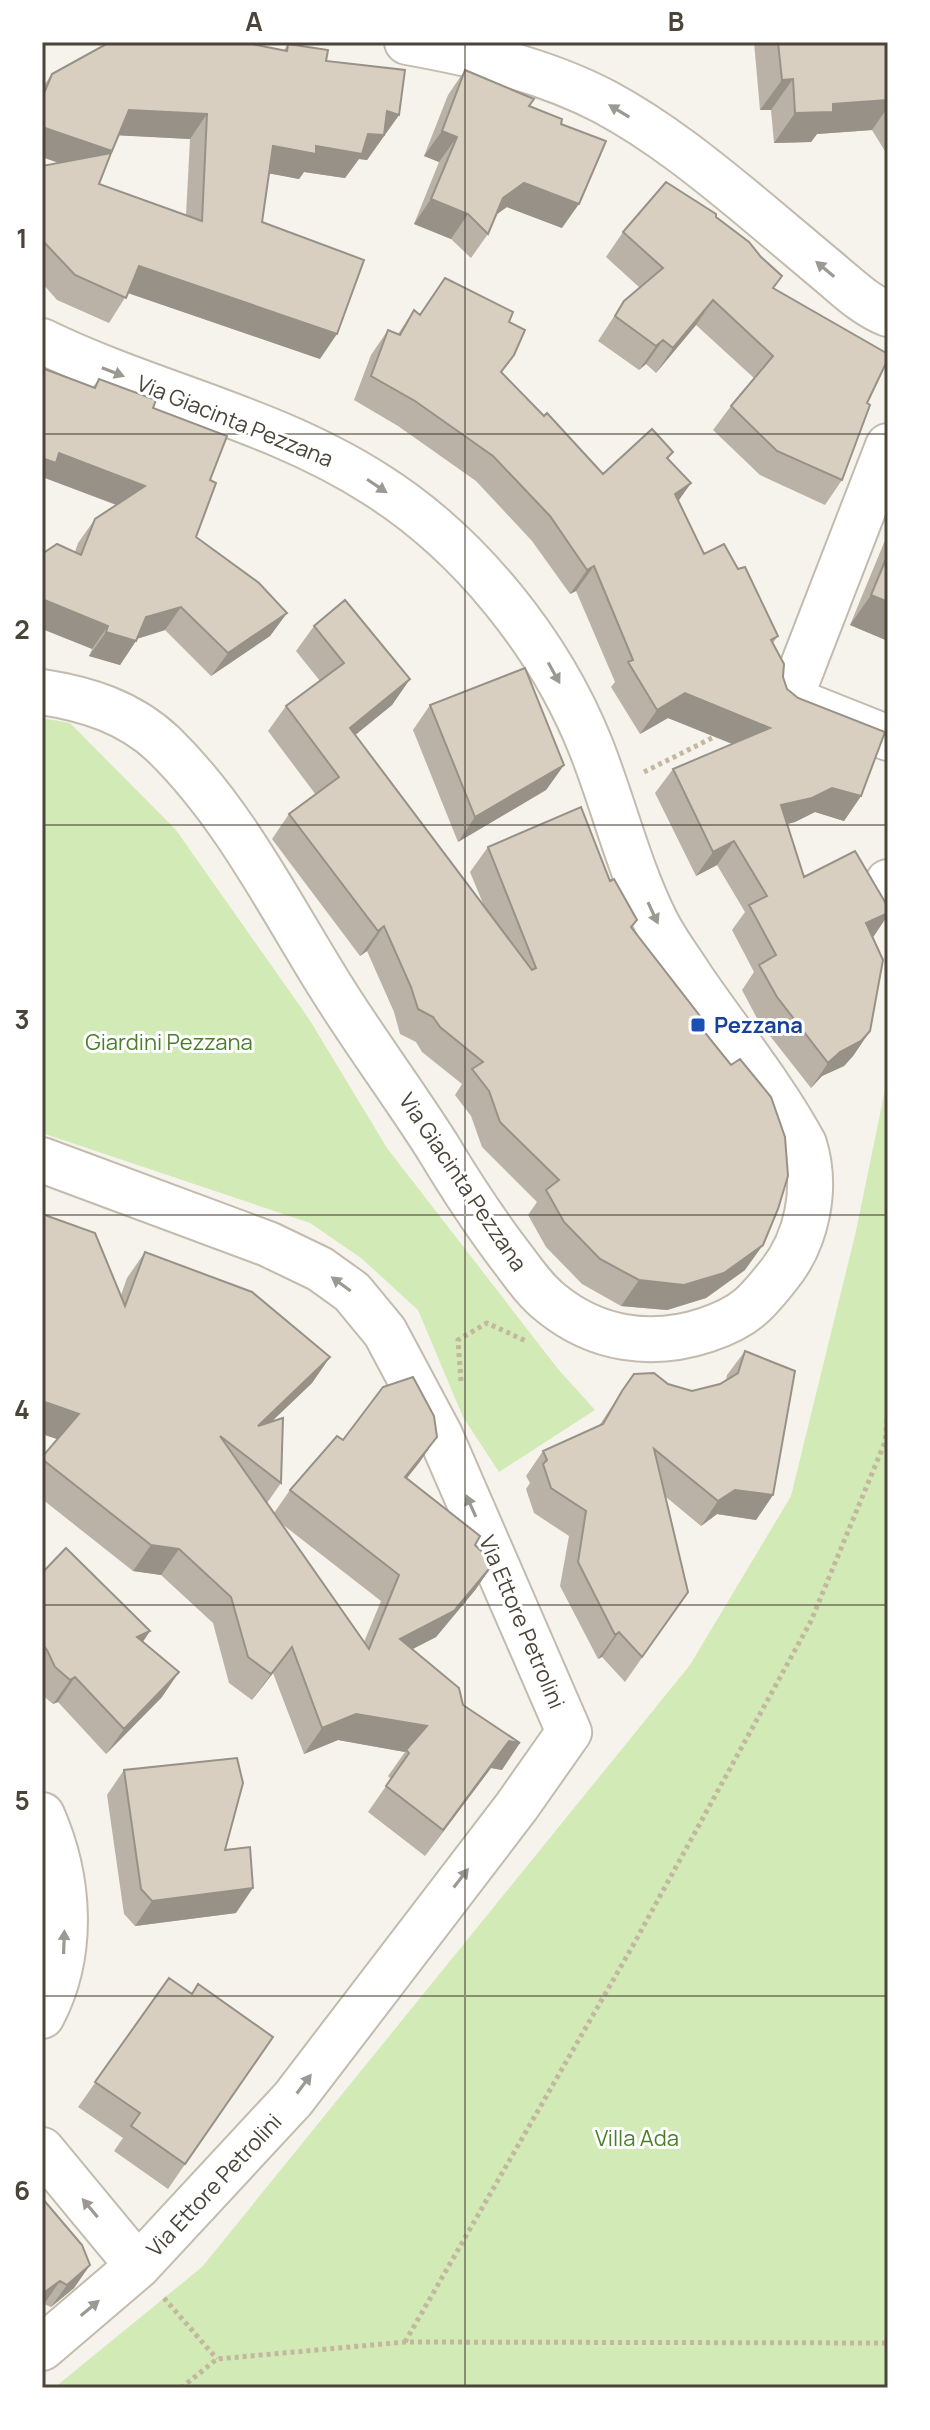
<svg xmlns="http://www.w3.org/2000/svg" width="930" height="2430" font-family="Manrope,sans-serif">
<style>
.green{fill:#d2eab5}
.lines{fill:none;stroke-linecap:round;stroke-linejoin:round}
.street-casing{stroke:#c2bbae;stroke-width:48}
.path{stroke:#c4b79f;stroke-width:5;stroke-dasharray:4 4;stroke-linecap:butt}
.street{stroke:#fff;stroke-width:44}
.wall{fill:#bab2a6;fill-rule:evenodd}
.shaded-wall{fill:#979187}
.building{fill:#d8cfc1;stroke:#979187;stroke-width:2}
.oneway{fill:#9c9892}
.grid{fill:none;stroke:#4b4439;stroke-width:2;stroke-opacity:0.55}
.transit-dot{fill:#1a4fb4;stroke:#fff;stroke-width:3}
.labels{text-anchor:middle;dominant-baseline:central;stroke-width:6;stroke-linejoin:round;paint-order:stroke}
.street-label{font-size:22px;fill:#4b4439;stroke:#fff}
.transit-label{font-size:22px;font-weight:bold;fill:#164399;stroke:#fff;text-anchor:start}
.park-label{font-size:22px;fill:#4a7f2a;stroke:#fff}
.neatline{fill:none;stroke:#4b4439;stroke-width:3}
.grid-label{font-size:26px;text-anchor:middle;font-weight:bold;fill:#4b4439}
</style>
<rect width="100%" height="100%" fill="#f6f3ec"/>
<path class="green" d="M42,718L70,723L176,830L309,1019L387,1148L558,1369L595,1410L499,1472L463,1417L418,1310L361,1258L310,1223L42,1133Z
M888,1075V2388H54L202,2267L690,1665L791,1496L856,1231Z"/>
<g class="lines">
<defs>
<path id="street" d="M407,42C474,54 544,70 605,102C659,131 707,170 754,209C779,230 804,251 829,272C847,287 865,305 888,314
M42,341C151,394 272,418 375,484C469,543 550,644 591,747C614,805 628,866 656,922C666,942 680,960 692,979C729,1033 773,1087 804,1144C818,1188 807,1241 778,1276C769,1287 760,1299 749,1308C737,1318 721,1325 706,1330C652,1348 596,1340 551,1303C537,1292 526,1277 515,1262C487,1226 461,1186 437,1146C402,1091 363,1039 329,984C278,902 233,812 163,744C129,712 87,699 42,692
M888,446L790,699L888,738
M885,891L888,882
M42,1160L268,1244L320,1269L352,1292L385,1332L440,1435L569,1732L517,1806L293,2099L138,2266L42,2348
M42,1815C70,1878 75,1954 42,2016
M42,2150L138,2266"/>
</defs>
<use href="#street" class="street-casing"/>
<path class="path" d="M644,772L718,735
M461,1381L458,1340L487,1323L526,1341
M164,2298L217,2359
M405,2342L631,1949L811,1621L885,1442L888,1410
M181,2388L217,2359L405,2342L888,2343"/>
<use href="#street" class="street"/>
</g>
<path class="wall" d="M754,42H888V156L872,130L817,134L811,142L774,143L771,110H760Z
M288,44L326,61L399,115L367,160L359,159L345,178L304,172L299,179L269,173L262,222L320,359L128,293L109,323L57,300L42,283V166L58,163L42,157V88L52,74L284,50ZM118,135L190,139L186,215L99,184Z
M465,70L561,124L562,228L507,207L496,215L488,234L471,258L451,239L414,224L439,162L424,156L448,95Z
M716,217L782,276L773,288L867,403L842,480L825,505L760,475L713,430L731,406L754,378L696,325L656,373L646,364L639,370L598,341L624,301L640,288L606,257L623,232Z
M414,310L420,315L509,322L502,373L544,416L603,474L673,452L668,459L691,483L678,501L704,554L738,569L778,636L773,643L787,689L861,796L844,821L815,812L795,822L787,824L804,877L874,936L872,937L870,1031L853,1056L844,1066L822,1076L811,1088L759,1022L742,990L754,972L732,930L745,912L717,865L696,876L655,793L673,769L732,744L668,718L640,734L611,687L615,682L576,591L570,594L532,541L476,481L398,426L354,400L371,355L388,330L398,334Z
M99,379L153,408L210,480L196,537L287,613L270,636L211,676L165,630L137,639L120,665L89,656L92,649L75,552L78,543L95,519L116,505L45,478L93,387Z
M888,533V641L850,625Z
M314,626L410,679L392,705L355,735L484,906L470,872L488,847L610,881L632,927L698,1024L745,1270L706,1298L667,1310L621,1306L582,1284L546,1247L528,1215L537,1202L482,1147L471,1116L455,1095L462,1084L422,1052L416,1042L400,1034L394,1012L367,951L360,956L272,839L289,814L316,795L268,731L286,706L320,681L296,651Z
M430,705L564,765L546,790L458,842L413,730Z
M42,1214L121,1295L127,1278L145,1252L330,1357L312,1383L271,1422L281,1483L267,1503L274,1513L290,1490L343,1440L437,1437L407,1478L475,1545L476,1589L436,1637L412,1649L463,1705L502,1770L491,1768L425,1856L368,1812L391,1779L388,1776L405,1752L338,1740L304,1754L273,1673L252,1700L229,1683L213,1623L161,1575L133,1571L42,1499V1457L57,1439L42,1434ZM282,1524L381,1601L364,1642Z
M745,1351L773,1495L756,1520L717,1514L701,1526L666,1497L688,1592L625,1682L602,1657L598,1659L560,1586L569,1536L534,1513L526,1489L530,1483L526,1476L543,1451L599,1426L622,1391L668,1384L692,1391L720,1384L726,1380L727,1375Z
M42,1573L150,1631L143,1642L162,1697L106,1754L58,1702L53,1704L42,1695Z
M124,1770L225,1850L236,1913L135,1926L124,1914L107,1795Z
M169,1978L192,1994L273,2037L168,2189L114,2151L123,2138L78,2107Z
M42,2198L90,2265L74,2288L51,2307L44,2304Z"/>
<path class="shaded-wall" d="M793,79L771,110H760L782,80Z
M888,100V107L872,130L817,134L811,142L774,143L795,113L833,104Z
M129,110L207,114L190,139L111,135Z
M387,111L399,115L367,160L359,159L345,178L304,172L299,179L256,171L273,146L368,134Z
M42,127L112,151L95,175L42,157Z
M442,131L457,137L439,162L424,156Z
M524,183L579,204L562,228L507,207L485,222L503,198Z
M431,199L468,214L451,239L414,224Z
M139,266L337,334L320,359L122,291Z
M713,300L696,325L656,373L673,348Z
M663,340L646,364L639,370L656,346Z
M59,453L145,486L128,509L45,478L42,483V458Z
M691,483L674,507L675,494Z
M594,566L576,591L570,594L587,570Z
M871,595L888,602V641L850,625Z
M42,599L108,626L92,649L42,629Z
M181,607L165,630L133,640L136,641L120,665L89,656L106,632L146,617Z
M287,613L270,636L211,676L228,653Z
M410,679L392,705L332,754L350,728Z
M685,693L770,728L753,752L668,718L640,734L657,710Z
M564,765L546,790L458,842L475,817Z
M832,788L861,796L844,821L815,812L795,822L764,830L781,805Z
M734,841L717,865L696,876L713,852Z
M888,913V915L874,936L849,948L866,923Z
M384,926L367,951L360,956L378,931Z
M870,1031L853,1056L844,1066L822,1076L811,1088L828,1063L840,1052Z
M763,1245L745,1270L706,1298L667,1310L621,1306L639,1280Z
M330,1357L312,1383L240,1452L258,1426Z
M42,1401L79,1414L60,1440L42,1434Z
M437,1437L419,1463L387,1503L405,1477Z
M735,1490L773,1495L756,1520L717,1514L701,1526L718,1501Z
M151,1545L179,1549L161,1575L133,1571Z
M494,1563L476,1589L436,1637L382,1665L400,1639Z
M150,1631L133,1656L137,1637Z
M619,1632L602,1657L598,1659L615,1635Z
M292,1647L273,1673L252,1700L271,1674Z
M179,1672L162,1697L106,1754L124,1729Z
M75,1677L58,1702L53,1704L70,1680Z
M356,1714L427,1726L405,1752L338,1740L304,1754L322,1728Z
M509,1741L520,1743L502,1770L491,1768L425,1856Z
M253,1888L236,1913L135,1926L152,1901Z
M90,2265L74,2288L51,2307L67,2285Z
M60,2281L44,2304L42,2305V2294Z"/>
<path class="building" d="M110,42H242L287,51L288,44L328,50L326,61L405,70L399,115L387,111L384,135L368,134L362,154L316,146V154L273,146L262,222L364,260L337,334L139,266L126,298L75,275L42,240V166L111,153L99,184L202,221L207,114L129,110L112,151L42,127V98L52,74Z
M778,42H888V100L833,104V112L795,113L793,79L782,80Z
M465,70L534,99L529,106L562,119L561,124L606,141L579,204L524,183L503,198L488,234L468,214L431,199L457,137L442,131Z
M666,182L716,214V217L749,242L761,257L782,276L773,288L888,354V359L867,403L870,405L842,480L777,451L731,406L773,356L713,300L673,348L663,340L656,346L615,316L624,301L663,268L623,232Z
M445,278L513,312L509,322L525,330L514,355L501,372L544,416L547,413L603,474L652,429L673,452L667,458L691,483L675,494L704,554L724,544L738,569L745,567L778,636L771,640L784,664L783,677L787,689L798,698L885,732L861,796L832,788L812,798L781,805L804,877L855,851L888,907V913L866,923L883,960L870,1031L861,1041L840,1052L828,1063L777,997L759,965L776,955L749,905L767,896L734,841L713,852L673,769L770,728L685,693L657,710L628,662L633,660L594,566L587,570L550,516L493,456L415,401L371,376L388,330L400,335L414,310L420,315Z
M42,368L95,388L99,379L156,400L153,408L227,436L210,480L216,483L196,537L259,583L287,613L228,653L181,607L146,617L136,641L106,632L108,626L42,599V554L57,544L81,555L95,519L145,486L59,453L56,463L42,458Z
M888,554V602L871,595Z
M345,600L410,679L350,728L532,970L536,968L488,847L581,807L610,881L614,879L637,920L631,927L700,1016L698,1024L731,1065L740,1059L771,1097L785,1137L788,1176L778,1209L763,1245L724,1273L684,1285L639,1280L600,1259L564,1222L546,1190L559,1180L500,1122L489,1091L472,1069L483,1062L440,1027L433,1017L418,1009L411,987L384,926L378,931L289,814L339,777L286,706L344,663L314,626Z
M525,668L564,765L475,817L430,705Z
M42,1214L95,1233L125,1306L145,1252L252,1292L330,1357L258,1426L283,1418L281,1483L220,1436L369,1649L399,1575L290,1490L337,1436L343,1440L383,1387L413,1377L434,1416L437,1437L405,1477L480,1536L475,1545L494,1563L454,1611L400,1639L459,1688L463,1705L520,1743L509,1741L443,1830L386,1786L409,1753L406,1750L427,1726L356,1714L322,1728L292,1647L271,1674L248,1657L231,1597L179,1549L151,1545L42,1459V1457L79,1414L42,1401Z
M745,1351L795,1371L773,1495L735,1490L718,1501L654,1449L688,1592L642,1657L619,1632L615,1635L578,1562L586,1511L551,1488L543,1464L547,1460L543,1451L603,1424L622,1391L634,1374L654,1373L668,1384L692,1391L720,1384L738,1373Z
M66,1548L150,1631L137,1637L179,1672L124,1729L75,1677L70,1680L55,1667L47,1650L42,1644V1573Z
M237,1758L243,1783L225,1850L250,1847L253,1888L152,1901L141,1889L124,1770Z
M169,1978L192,1994L198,1984L273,2037L185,2164L131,2126L140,2113L95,2082Z
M42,2198L82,2245L90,2265L67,2285L60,2281L42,2294Z"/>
<defs><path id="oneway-solid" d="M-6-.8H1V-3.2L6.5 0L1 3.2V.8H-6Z" transform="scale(2)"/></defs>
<g class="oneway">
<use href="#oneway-solid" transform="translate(619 111) rotate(-149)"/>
<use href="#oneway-solid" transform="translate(825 269) rotate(-140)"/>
<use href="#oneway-solid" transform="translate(113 372) rotate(21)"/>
<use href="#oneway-solid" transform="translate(377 486) rotate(34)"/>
<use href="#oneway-solid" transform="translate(554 673) rotate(61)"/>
<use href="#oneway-solid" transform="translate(653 913) rotate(65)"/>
<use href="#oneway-solid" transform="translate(341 1284) rotate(-144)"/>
<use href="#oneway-solid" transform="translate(471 1506) rotate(-114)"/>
<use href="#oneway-solid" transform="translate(461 1878) rotate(-52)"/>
<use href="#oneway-solid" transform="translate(64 1942) rotate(-88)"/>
<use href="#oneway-solid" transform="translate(304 2084) rotate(-53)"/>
<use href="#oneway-solid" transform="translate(90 2208) rotate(-130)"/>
<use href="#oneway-solid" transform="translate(90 2308) rotate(-40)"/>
</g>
<path class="grid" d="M465,42V2388M42,434H888M42,825H888M42,1215H888M42,1605H888M42,1996H888"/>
<rect class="transit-dot" x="690" y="1017" width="16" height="16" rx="4"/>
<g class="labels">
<g class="street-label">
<text transform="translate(235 421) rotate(22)">Via Giacinta Pezzana</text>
<text transform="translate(463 1182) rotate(56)">Via Giacinta Pezzana</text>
<text transform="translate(522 1622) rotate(67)">Via Ettore Petrolini</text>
<text transform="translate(214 2185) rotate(-47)">Via Ettore Petrolini</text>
</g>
<g class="transit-label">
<text x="714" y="1025">Pezzana</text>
</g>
<g class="park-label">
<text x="169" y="1042">Giardini Pezzana</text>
<text x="637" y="2138">Villa Ada</text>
</g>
</g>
<rect width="930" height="2430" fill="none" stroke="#ffffff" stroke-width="88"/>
<rect x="44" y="44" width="842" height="2342" class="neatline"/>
<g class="grid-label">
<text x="254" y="31">A</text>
<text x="676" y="31">B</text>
<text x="22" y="248">1</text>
<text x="22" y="639">2</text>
<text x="22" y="1029">3</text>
<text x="22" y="1419">4</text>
<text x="22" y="1810">5</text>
<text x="22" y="2200">6</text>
</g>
</svg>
